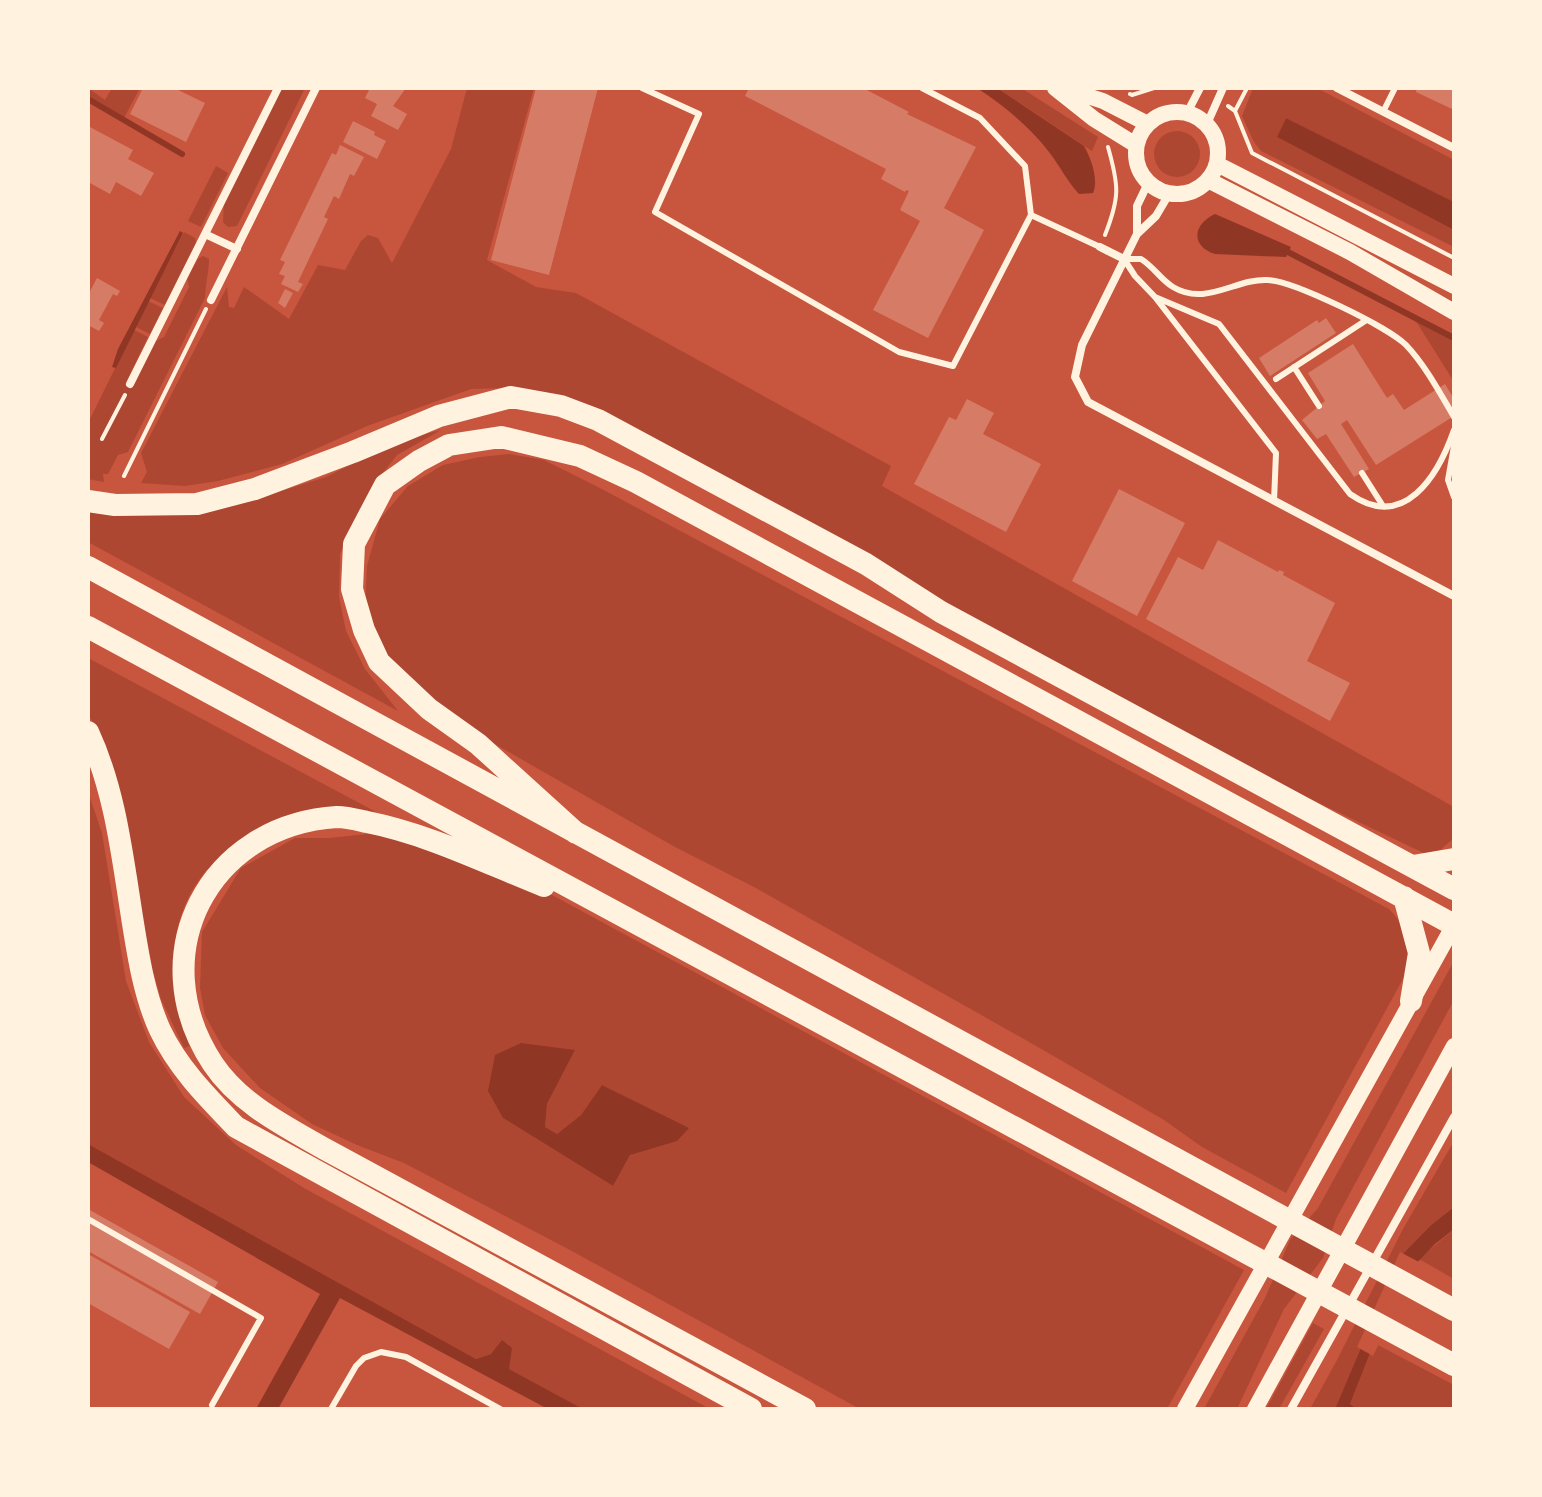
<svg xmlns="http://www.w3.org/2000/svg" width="1542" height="1497" font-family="Inter,sans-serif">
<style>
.green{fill:#ae4732;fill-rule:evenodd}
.water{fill:#8f3625}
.pier{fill:#c8553d}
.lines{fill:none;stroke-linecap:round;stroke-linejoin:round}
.stream{stroke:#8f3625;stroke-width:6}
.building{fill:#d67c66}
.path{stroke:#fff3e0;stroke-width:4}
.service{stroke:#fff3e0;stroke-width:6}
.minor{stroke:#fff3e0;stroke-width:8}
.secondary{stroke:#fff3e0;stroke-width:16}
.motorway{stroke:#fff3e0;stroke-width:22}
</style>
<rect width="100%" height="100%" fill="#c8553d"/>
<path class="green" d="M88,88L105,100L112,88H140L124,118L88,99Z
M281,88H305L237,226L228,227L223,222L224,202Z
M467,88H534L487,260L536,287L576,293L891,466L882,486L1454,807V838L1432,857L1275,782L514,388L471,389L367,426L282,464L218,481L185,486L141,483L147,472L141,453L227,287L229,307L234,308L244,287L289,319L318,265L345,270L361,241L368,235L378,238L392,263L451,149Z
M997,88H1021L1098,137L1092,151Z
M1253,88H1317L1454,160V202L1286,118L1277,137L1454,230V247L1261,151L1254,142L1242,116Z
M1154 154a23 23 0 1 1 46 0a23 23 0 1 1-46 0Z
M216,166L228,173L201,227L188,221Z
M184,232L195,238L196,243L165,305L150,298Z
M203,256L209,259C209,272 205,285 205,298L128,452L118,455L108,474H103L104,482L88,479V423L134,330L148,337L126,383L132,387L156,341L164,337L189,287L187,278L198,259Z
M148,301L163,308L150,334L136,327Z
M1414,318L1454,338V382Z
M441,430L397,455L375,483L340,554L339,597L346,631L365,669L398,711L88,542V512L167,515L252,500L326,477L396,442Z
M509,454L544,460L598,487L1389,909C1410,930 1412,950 1404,977L1286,1193L1202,1147L1164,1120L1038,1047L756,888L675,847L451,719L410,685L381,646L365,603L367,566L380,519L408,486L443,465L480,457Z
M88,658L376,812C352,810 326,806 303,811C271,818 246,833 224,855C217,862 207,868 202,876C164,925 169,992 190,1046L184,1048L161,999L153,971L133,867L103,740L88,714Z
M88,792L102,833L126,981L149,1042L184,1097L236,1145L304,1188L710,1409H583L509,1369L502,1341L491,1354L476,1359L88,1144Z
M386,832L541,889L1244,1270L1167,1409H860L570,1250L404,1163L357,1145L312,1124L260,1088L223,1048L205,1015L200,988L202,932L241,868L295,838H329ZM575,1050L547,1104L545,1127L557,1134L581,1115L602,1085L688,1128L630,1155L613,1186L503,1118Z
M1454,961V1000L1336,1219L1323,1258L1284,1309L1237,1409H1204L1265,1298L1290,1240L1318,1208Z
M1454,1141V1207L1430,1226L1399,1258L1335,1409H1310L1337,1360L1403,1229Z
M1454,1229V1279L1419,1259Z
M1313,1323L1324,1329L1279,1409H1266Z
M1374,1343L1454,1385V1409H1357L1350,1404Z"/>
<path class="water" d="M977,88H997L1084,146C1091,158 1099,180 1093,193L1079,194C1067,181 1060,166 1049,152C1030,127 1003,105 977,88Z
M1286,118L1454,202V230L1277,137Z
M1215,214L1291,247L1286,257L1215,254C1190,246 1193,224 1215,214Z
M180,231L183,233L116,368L112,367L118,349Z
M521,1043L575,1050L547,1104L545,1127L557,1134L581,1115L602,1085L689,1128L677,1141L630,1155L613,1186L503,1118L488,1091L495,1055Z
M88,1144L476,1359L491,1354L502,1340L512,1348L509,1369L583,1409H548L340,1298L278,1409H256L320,1294L88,1162Z
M1454,1207V1229L1435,1244L1410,1270L1374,1343L1350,1404L1357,1409H1335L1399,1258L1430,1226Z"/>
<path class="pier" d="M1400,1252L1421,1263L1414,1272L1373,1356L1357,1347Z"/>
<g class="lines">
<path class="stream" d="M88,99L182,154
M1288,252L1454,338"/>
</g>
<path class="building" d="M143,88H174L205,103L186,142L130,114Z
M370,88H406L393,106L407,114L398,130L371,116L377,104L365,98Z
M536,88H598L549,275L491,260Z
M749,88H863L909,112L907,114L976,147L944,208L984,230L928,338L873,310L920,221L900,210L909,191L906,190L905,192L881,179L886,169L745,96Z
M1417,88H1454V110L1416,92Z
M353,121L375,132L374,135L386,141L377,159L343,142Z
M88,126L133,150L128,159L154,173L141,196L116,182L110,194L88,182Z
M340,145L364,157L354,176L350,174L339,199L334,196L324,217L328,219L298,282L303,284L298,292L281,284L285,276L279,274L285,262L280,260L332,153L336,155Z
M97,278L120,291L117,296L113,294L99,320L104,323L99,331L88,325V295Z
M285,289L293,293L285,308L278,303Z
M1326,318L1336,333L1270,376L1259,358L1317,320L1319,323Z
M1353,344L1387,398L1393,394L1404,410L1445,384L1454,399V416L1376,465L1347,420L1341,424L1369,469L1354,477L1326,434L1317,439L1302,420L1325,401L1308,373Z
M967,399L994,413L983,434L1041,464L1006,532L914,484L949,417L956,420Z
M1119,489L1185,523L1137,616L1072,581Z
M1218,540L1278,572L1279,570L1284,572L1283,575L1335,603L1307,661L1350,683L1330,721L1146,619L1178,557L1203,570Z
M88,1209L218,1282L200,1314L88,1251Z
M88,1254L190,1312L169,1349L88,1303Z"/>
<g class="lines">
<path class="path" d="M1130,94L1132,95L1154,88
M1228,106L1235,111L1252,153L1454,258
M1235,111L1247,88
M1105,235C1120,197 1119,186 1108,147
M102,439L125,395
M124,476L206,309"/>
<path class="service" d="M642,88L699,114L655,212L899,352L953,366L1031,215
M922,88L980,118L1025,166L1031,215L1100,247
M1383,112L1395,88
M1124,259H1141C1154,267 1161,280 1173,287C1206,307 1236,278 1268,280C1294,281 1388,327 1406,345C1425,365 1440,393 1454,417
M1124,259L1135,276L1155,297L1276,453L1274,501
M1155,297L1219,324L1350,494C1404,532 1438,476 1454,430
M1294,367L1319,406
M1276,379L1365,321
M1454,446L1448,480L1454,497
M1362,473L1383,506
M88,1219L261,1318L212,1405
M331,1409L356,1366L364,1358L381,1352L406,1357L500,1409"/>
<path class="minor" d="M1337,88L1454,148
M1187,113L1200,88
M1207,124L1223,88
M1169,194L1156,216L1137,234L1082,345L1075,377L1088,402L1454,596
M1137,234V206L1148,183
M1100,247L1124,259
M237,249L205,234L278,88
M211,300L316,88
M130,384L205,234
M1291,1409L1454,1117"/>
<path class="secondary" d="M1055,88L1094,119L1136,145
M1063,88L1103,101L1148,124
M1136 153a41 41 0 1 1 82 0a41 41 0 1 1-82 0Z
M1217,164L1454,286
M1208,180L1350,252L1454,312
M1185,1409L1454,925
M1255,1409L1454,1046"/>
<path class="motorway" d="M88,501L115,505L197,504L255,489L353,452L439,416L511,397L561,406L598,420L866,564L941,612L1454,889
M88,567L1454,1310
M88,627L1454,1365
M88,732C115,790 122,854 132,917C138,955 144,995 160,1030C178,1068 207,1097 236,1127L751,1409
M576,833L478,744L429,709L379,662L364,630L352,589L354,544L385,485L419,461L449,445L501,437L580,456L636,482L1454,925
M1413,866L1454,859
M544,886C486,863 428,834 367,822C358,820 347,817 337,817C208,825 141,955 213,1064C239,1103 283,1125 323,1148L805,1409
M1404,897L1419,953L1411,1001"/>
</g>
<rect width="1542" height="1497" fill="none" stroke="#fff3e0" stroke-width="180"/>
</svg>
